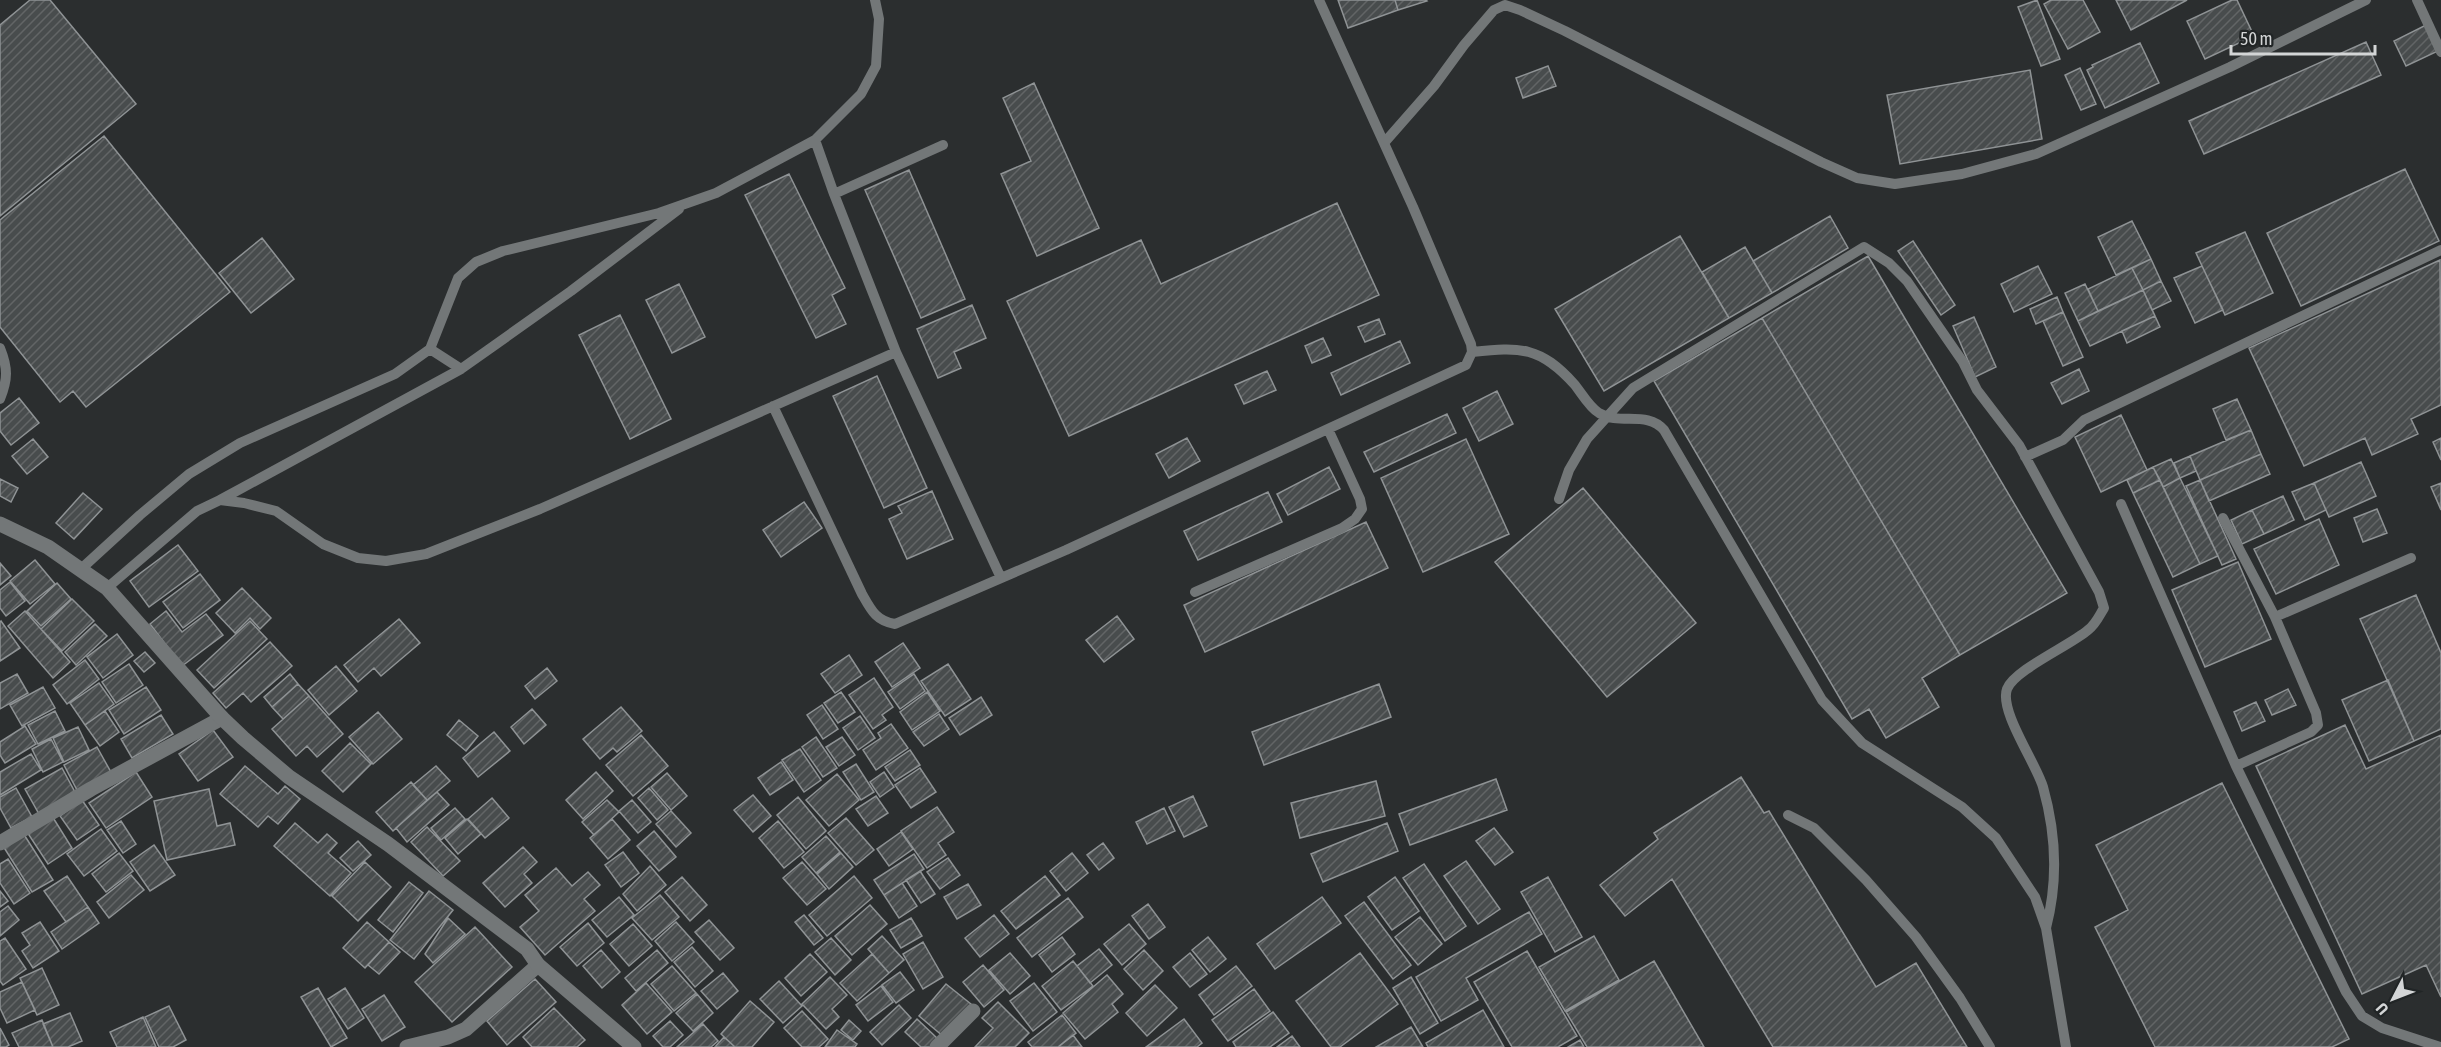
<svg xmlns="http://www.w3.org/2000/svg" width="2441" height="1047" font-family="'Asap Condensed',sans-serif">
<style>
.building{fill:url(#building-hatch);stroke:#8f9395;stroke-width:1.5}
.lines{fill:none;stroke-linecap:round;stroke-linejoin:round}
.lane{stroke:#737778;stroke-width:10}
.street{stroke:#737778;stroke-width:15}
.secondary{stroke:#737778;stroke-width:15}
</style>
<defs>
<pattern id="building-hatch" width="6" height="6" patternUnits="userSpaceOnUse" patternTransform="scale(1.5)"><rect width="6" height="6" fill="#484c4d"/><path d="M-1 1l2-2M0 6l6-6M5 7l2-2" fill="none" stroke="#626566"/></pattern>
</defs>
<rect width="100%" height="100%" fill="#2b2e2f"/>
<path class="building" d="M30,0H50L136,104L0,216V25Z
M1338,0H1395L1398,10L1348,28Z
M1395,0H1426L1427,1L1398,10Z
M2037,0L2060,59L2041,66L2018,7Z
M2051,0H2083L2100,32L2068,49L2044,4Z
M2116,0H2187L2131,30Z
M2232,0H2237L2254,36L2205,59L2187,21Z
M2426,25L2438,51L2406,66L2394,41Z
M2366,42L2381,75L2204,154L2189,121Z
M2140,43L2159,83L2105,108L2087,70L2093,67L2092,65Z
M1548,66L1556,86L1523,98L1516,78Z
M2080,68L2096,104L2081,110L2065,75Z
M2030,70L2042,139L1900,164L1887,95Z
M1034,83L1099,228L1037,256L1001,174L1031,161L1003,98Z
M104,136L230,292L86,407L73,391L60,402L0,327V220Z
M2405,169L2439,241L2301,306L2267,233Z
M909,170L965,299L921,318L865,190Z
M789,174L845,288L832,295L846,324L816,338L745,195Z
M1337,203L1379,295L1069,436L1007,301L1141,240L1161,284Z
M1830,216L1848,248L1772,293L1753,261Z
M2132,221L2151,259L2116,275L2098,237Z
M2245,232L2273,293L2225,315L2196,253Z
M1680,236L1729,318L1604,391L1555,309Z
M262,238L294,279L251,313L219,273Z
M1913,241L1955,305L1941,315L1898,251Z
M1745,247L1772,293L1729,318L1702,272Z
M1868,256L2067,593L1960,655L1762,318Z
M2151,259L2161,281L2143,290L2132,268Z
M2440,260L2441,405L2411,419L2418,434L2372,455L2365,438L2304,466L2249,348Z
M2038,266L2052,294L2014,312L2001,284Z
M2202,266L2223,310L2195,323L2174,278Z
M2132,268L2143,290L2098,311L2088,289Z
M2161,281L2171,301L2152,310L2143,290Z
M679,284L705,337L672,353L646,300Z
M2085,284L2098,311L2078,321L2065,293Z
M2143,290L2155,316L2090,346L2078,321Z
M2057,297L2063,312L2036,324L2030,309Z
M972,305L986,338L954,352L961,368L938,378L917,329Z
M2063,312L2083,357L2063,366L2043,321Z
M620,315L671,419L630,439L579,335Z
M2155,316L2160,327L2127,343L2122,331Z
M1974,317L1996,367L1975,377L1953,326Z
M1762,318L1960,655L1922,678L1939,707L1886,738L1869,709L1852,719L1654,381Z
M1379,319L1385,334L1365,342L1358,327Z
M1323,338L1331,355L1312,363L1305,346Z
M1400,341L1410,363L1341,395L1331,373Z
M2079,369L2089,391L2062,404L2051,383Z
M1267,371L1276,390L1244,404L1235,385Z
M877,376L927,488L884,508L833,396Z
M1497,391L1513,424L1479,441L1463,408Z
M19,398L39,423L11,445L0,431V413Z
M2237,399L2251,430L2226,440L2213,409Z
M1447,414L1456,433L1374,472L1364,452Z
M2121,415L2147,470L2101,492L2075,437Z
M2251,430L2261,454L2200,480L2190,456Z
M1187,438L1200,461L1169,478L1156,454Z
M2441,438V460L2433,442Z
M33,439L48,457L27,474L12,456Z
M1466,439L1509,534L1423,572L1381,478Z
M2261,454L2270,474L2209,501L2200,480Z
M2190,456L2196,471L2180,478L2174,463Z
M2171,459L2180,478L2163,487L2153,467Z
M2361,462L2376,496L2329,517L2314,483Z
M1329,467L1340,489L1288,515L1277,494Z
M2153,467L2160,480L2133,493L2127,480Z
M2180,478L2218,556L2200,564L2163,487Z
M0,479L18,488L11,502L0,496Z
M2160,480L2200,564L2173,577L2133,493Z
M2200,480L2236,559L2222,565L2186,486Z
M2314,483L2326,510L2305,520L2292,492Z
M2441,483V510L2431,487Z
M1583,488L1696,623L1607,697L1495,562Z
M932,491L953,539L907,559L889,519L902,513L898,506Z
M1268,492L1282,522L1198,560L1184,531Z
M83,493L102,509L74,539L56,523Z
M2283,496L2294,520L2264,534L2252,510Z
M804,502L822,528L781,557L763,530Z
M2377,509L2387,533L2363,542L2354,518Z
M2252,510L2264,534L2242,544L2231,520Z
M2319,519L2339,565L2276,594L2254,549Z
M1366,522L1388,568L1205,652L1184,605Z
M178,545L198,571L149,607L130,581Z
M35,560L55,584L30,604L10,581Z
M2238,562L2271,639L2205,667L2172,590Z
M0,563L11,576L0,585Z
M200,574L220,600L183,628L163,602Z
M10,582L25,601L6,616L0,608V590Z
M57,583L71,599L41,626L27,611Z
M242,588L271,618L260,629L250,618L235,633L216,613Z
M2416,595L2441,653V729L2414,741L2360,619Z
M72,599L94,621L62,651L41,629Z
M25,611L70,662L53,678L8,626Z
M166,611L182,632L206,614L223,635L182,666L150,624Z
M1117,616L1134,639L1104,662L1086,640Z
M399,619L420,643L381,676L374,668L358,682L344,665Z
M1,621L20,648L0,661V622Z
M250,621L267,639L214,688L197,670Z
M95,624L107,636L76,665L65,652Z
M117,634L133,655L103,678L87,657Z
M270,642L292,666L251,702L243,693L226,708L213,693Z
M903,643L920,668L892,687L875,662Z
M145,652L155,663L144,672L134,661Z
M849,655L862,675L835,693L821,674Z
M85,660L99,679L67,704L53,685Z
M129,664L143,685L116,703L102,682Z
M948,664L971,699L945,716L921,681Z
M336,666L357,691L329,715L308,690Z
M547,668L557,681L535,699L525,686Z
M17,674L28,693L0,709V683Z
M290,674L298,684L272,707L264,697Z
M914,674L925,691L900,709L888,692Z
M874,678L893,707L882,715L886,720L873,729L849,695Z
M2388,680L2414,741L2369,761L2342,700Z
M99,683L114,704L85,725L70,703Z
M298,684L309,696L283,719L272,707Z
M1379,684L1391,717L1264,765L1252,732Z
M43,687L55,708L22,726L10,705Z
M146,687L161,710L124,734L109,710Z
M2288,689L2296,705L2272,715L2265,700Z
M841,692L855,712L838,723L824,703Z
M927,692L940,711L912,730L900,712Z
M309,696L343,734L317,757L307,746L296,756L272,729Z
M981,697L992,715L960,735L949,718Z
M2256,702L2265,721L2242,731L2234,712Z
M822,705L838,729L823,739L807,715Z
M621,707L642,731L617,752L613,748L600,759L583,739Z
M532,709L546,725L524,744L511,727Z
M55,711L65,731L38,744L28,725Z
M105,711L119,732L100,746L85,725Z
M378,712L402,739L373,764L349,737Z
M939,714L949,729L924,746L913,732Z
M161,715L173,734L132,758L121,739Z
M860,716L875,738L858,750L843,728Z
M459,720L478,736L466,751L447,735Z
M891,724L908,748L876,770L863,750L881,738L878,733Z
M2345,725L2366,769L2441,735V997L2426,965L2362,994L2256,766Z
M25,726L36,744L5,763L0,755V742Z
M78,727L89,750L64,762L53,738Z
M213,730L233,757L198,781L179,754Z
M494,732L510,751L478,777L463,758Z
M641,735L668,766L633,796L606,765Z
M816,737L837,768L823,777L802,747Z
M842,737L855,755L839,766L826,747Z
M51,739L63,762L43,772L32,749Z
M350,743L371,764L343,792L322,771Z
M97,747L112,774L78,792L64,765Z
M800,749L821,780L804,792L782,760Z
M910,750L920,765L895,781L885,767Z
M31,754L41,770L0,795V772Z
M781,762L793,780L770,795L758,778Z
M856,764L874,792L861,800L843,772Z
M245,766L278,794L285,786L300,799L278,824L268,816L258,827L220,794Z
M436,766L450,781L427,800L413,785Z
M62,768L76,794L39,814L25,789Z
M920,768L936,792L911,808L895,785Z
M136,772L152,797L106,828L89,803Z
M596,772L613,791L583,819L566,800Z
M884,772L894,787L880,797L870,782Z
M667,773L687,796L671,810L651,787Z
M837,774L859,800L829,826L806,800Z
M1741,777L1764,813L1769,811L1876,987L1916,963L1967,1047H1773L1672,879L1625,916L1600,885L1658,839L1654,833Z
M1496,779L1507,810L1410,845L1399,814Z
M1376,781L1385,816L1300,838L1291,803Z
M411,782L427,800L393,831L376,812Z
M2222,783L2349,1039L2332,1047H2155L2095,927L2128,910L2096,845Z
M16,788L32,817L11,828L0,808V797Z
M649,788L668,810L657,820L638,798Z
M209,789L217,826L230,823L235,845L167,860L154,801Z
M437,792L449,805L407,842L396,828Z
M753,795L771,816L753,832L734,810Z
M876,796L888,813L868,826L856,809Z
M1193,796L1207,826L1184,837L1169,807Z
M798,797L826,831L806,849L777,815Z
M492,798L509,818L485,838L468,819Z
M82,800L99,825L77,840L60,816Z
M607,800L619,812L594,835L582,822Z
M632,800L651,822L638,833L619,811Z
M937,807L954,832L938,843L946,855L927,868L901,831Z
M455,808L465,819L441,840L431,828Z
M1164,808L1175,831L1147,844L1136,822Z
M671,811L691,833L676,847L656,824Z
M52,816L72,848L48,864L27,832Z
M846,818L874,850L856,865L828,833Z
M467,819L481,834L458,854L445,838Z
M612,819L630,840L608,859L590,838Z
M121,821L136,844L123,853L107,830Z
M778,821L804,852L784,868L759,838Z
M295,823L318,843L327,834L337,843L328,853L351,873L330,896L274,846Z
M1387,823L1398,851L1323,882L1311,854Z
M427,827L460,861L443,876L411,842Z
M1494,828L1513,852L1495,865L1476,841Z
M101,829L117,851L84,876L67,854Z
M654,831L676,857L659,871L637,846Z
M901,832L913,849L889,866L877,849Z
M23,833L53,880L32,892L3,846Z
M826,836L840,852L816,873L802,857Z
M358,841L371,855L353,871L340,858Z
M1103,843L1114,858L1099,870L1087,855Z
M154,845L175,875L150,891L130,862Z
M523,847L537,862L524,874L532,883L505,907L483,883Z
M623,852L639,873L621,887L605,865Z
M119,853L133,871L106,892L92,874Z
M841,853L853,867L829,889L817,874Z
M1072,853L1088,873L1066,891L1050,871Z
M914,854L924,869L884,895L874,880Z
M948,858L960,875L940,889L927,872Z
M8,859L30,893L14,904L0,883V864Z
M1466,861L1500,909L1478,924L1444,876Z
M365,862L391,887L358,921L332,896Z
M802,862L826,889L807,905L783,878Z
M1424,864L1466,926L1445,941L1403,878Z
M650,866L666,885L637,911L623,894Z
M556,868L572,886L588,872L600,885L584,899L595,911L545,955L520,927L539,911L525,895Z
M920,871L935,894L921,903L906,880Z
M131,875L144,890L109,918L97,902Z
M67,876L88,907L66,922L44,891Z
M854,876L872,898L827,936L809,915Z
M1045,876L1060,895L1016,929L1001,911Z
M682,877L707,905L690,921L665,892Z
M1395,877L1419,911L1392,930L1368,897Z
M1548,877L1582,937L1555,952L1521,892Z
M409,882L423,893L393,932L378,920Z
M902,883L917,906L899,918L884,895Z
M968,884L981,905L957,919L944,897Z
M0,891L8,901L0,907Z
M429,891L453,910L414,959L390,940Z
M660,895L679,917L652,940L632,918Z
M619,897L634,915L607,937L592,920Z
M1322,897L1341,923L1275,969L1257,944Z
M1068,898L1083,917L1032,957L1017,938Z
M1364,902L1411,965L1393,979L1345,916Z
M1148,904L1165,927L1149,939L1132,916Z
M870,905L887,924L852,955L835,936Z
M8,906L19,920L0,936V912Z
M88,907L99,923L62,949L51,932Z
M1529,912L1542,934L1466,978L1478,1000L1441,1021L1416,977Z
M804,915L823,938L814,945L795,922Z
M994,915L1009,934L980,957L965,938Z
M1420,917L1442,944L1418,965L1395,937Z
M448,918L465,934L433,963L425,954Z
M911,918L922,936L901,948L890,930Z
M709,920L734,948L720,960L695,932Z
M40,922L59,951L33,968L22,951L30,945L22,933Z
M367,922L389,942L365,968L343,948Z
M676,922L694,942L672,961L655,941Z
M588,923L604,943L577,966L560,947Z
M633,924L652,946L629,966L610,944Z
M1129,924L1146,944L1122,965L1104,944Z
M475,927L512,967L452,1022L415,982Z
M882,936L904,960L889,973L868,949Z
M1594,936L1619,980L1565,1011L1539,967Z
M1062,937L1075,954L1052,972L1039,955Z
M1208,937L1226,959L1210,972L1192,950Z
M5,938L26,969L3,985L0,981V941Z
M831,938L851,960L835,975L815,952Z
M389,942L400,952L379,974L368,965Z
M923,942L943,977L923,989L903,954Z
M692,947L713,971L695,987L674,962Z
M1099,949L1112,965L1090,983L1077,966Z
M601,950L620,972L602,988L583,966Z
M657,950L668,963L636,991L625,978Z
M1144,950L1163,971L1143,990L1124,969Z
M1527,951L1577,1036L1558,1047H1512L1474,982Z
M1010,953L1030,976L1010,994L989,970Z
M1190,953L1207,974L1190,987L1173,967Z
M1360,953L1398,1004L1340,1047H1331L1296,1001Z
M810,954L827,972L801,996L785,978Z
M872,954L889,973L857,1001L840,983Z
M1073,961L1093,986L1061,1010L1042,986Z
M1654,961L1704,1047H1587L1566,1012Z
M983,965L1004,990L984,1007L963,982Z
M672,966L696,993L674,1011L651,984Z
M1236,966L1252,986L1214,1015L1199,995Z
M42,968L59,1005L37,1015L20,978Z
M900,972L914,990L896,1003L882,985Z
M723,973L738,991L717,1009L701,991Z
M1107,975L1123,994L1112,1004L1118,1012L1085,1039L1063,1013Z
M830,977L847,995L832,1009L839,1017L826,1029L802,1004Z
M1411,977L1438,1023L1420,1034L1393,988Z
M535,979L556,1002L507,1045L487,1021Z
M779,981L802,1006L783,1023L760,999Z
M22,982L35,1010L7,1023L0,1008V992Z
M646,983L672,1012L647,1034L622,1005Z
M1034,983L1057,1012L1033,1031L1010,1001Z
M946,984L971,1004L944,1037L919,1016Z
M1155,985L1177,1008L1147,1036L1126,1013Z
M881,986L893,1002L868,1021L856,1005Z
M318,988L347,1038L331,1047L301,997Z
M345,988L364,1018L348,1029L328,999Z
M1254,989L1270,1011L1228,1041L1212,1020Z
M697,994L713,1013L693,1031L676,1013Z
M384,995L405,1027L382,1041L362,1009Z
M750,1001L774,1022L752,1047H735L721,1034Z
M998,1002L1029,1033L1015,1047H975L993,1028L982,1018Z
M899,1005L911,1018L882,1045L870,1032Z
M169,1006L186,1040L173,1047H159L145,1017Z
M554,1008L585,1040L577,1047H532L523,1037Z
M1483,1010L1504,1047H1428L1426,1043Z
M802,1011L828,1039L819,1047H802L784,1028Z
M1273,1012L1289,1033L1270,1047H1236L1233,1042Z
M70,1013L82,1041L68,1047H53L43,1024Z
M1062,1015L1076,1033L1058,1047H1032L1028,1042Z
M143,1017L156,1047H117L110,1032Z
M917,1019L939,1040L932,1047H921L905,1032Z
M1184,1019L1202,1043L1197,1047H1146Z
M42,1020L53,1047H19L12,1033Z
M849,1020L861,1031L853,1040L841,1030Z
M670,1021L683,1035L670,1047H663L653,1036Z
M703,1024L718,1041L711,1047H677Z
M1411,1027L1423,1047H1376Z
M0,1028L9,1045L6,1047H0Z
M837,1030L857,1044L855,1047H825Z
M1073,1035L1082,1047H1058Z
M1292,1036L1300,1047H1277Z
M724,1037L735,1047H715Z
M1580,1040L1584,1047H1568Z"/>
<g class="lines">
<path class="lane" d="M2417,0L2441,52
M1384,143L1434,86L1464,45L1494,10L1505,5L1520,10L1565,31L1821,162L1857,178L1895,184L1962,174L2036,154L2230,67L2366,0
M834,194L943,145
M0,348C8,368 8,379 0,399
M430,349L461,369
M896,352L1001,578
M1472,352C1521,347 1540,346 1575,385C1582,394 1590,408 1599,413C1620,426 1647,410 1664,430L1822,700L1862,743L1962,807L1996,838L2035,897L2046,928L2066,1047
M773,406L862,594C871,610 876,621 895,624L1066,550L1466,365L1472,352L1471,344L1413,207L1319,0
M2025,457L2063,440L2084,420L2441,250
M1559,499L1569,470L1587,439L1633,388L1864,247L1889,263L1907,281L1963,362L1977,390L2019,445L2099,592L2104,608C2099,616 2096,624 2088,630C2071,645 2014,670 2007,689C1999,711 2036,763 2043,787C2056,833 2058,882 2046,928
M220,500L461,369L571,291L679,209
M2121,504L2236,766L2346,992L2362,1016L2382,1028L2440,1047
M2223,518L2275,617
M81,569L140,515L189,474L240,443L395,374L430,349L458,278L476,262L503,251L659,213L716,193L815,140L861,94L876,66L879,19L875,0
M107,588L197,511L220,500L244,503L276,511L323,544L358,558L386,561L426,554L540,509L896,352L834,194L815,140
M1195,592L1342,528L1355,519L1362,509L1360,499L1328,429
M2236,766L2311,732L2318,725L2316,713L2275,617L2411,558
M1788,815L1814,828L1866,880L1916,937L1960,998L1990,1047"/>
<path class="street" d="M0,843L91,789L222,718
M407,1047L448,1037L466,1029L538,965
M937,1047L973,1011"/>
<path class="secondary" d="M0,524L48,547L107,588L222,718L243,738L289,777L388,844L527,949L538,965L634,1047"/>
</g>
<g transform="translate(2393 999) rotate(228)" stroke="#212526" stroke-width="4.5" paint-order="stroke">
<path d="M0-4.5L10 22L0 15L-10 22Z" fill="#d3d5d6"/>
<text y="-9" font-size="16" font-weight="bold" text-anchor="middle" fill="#d3d5d6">U</text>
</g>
<path d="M2231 45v9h144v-9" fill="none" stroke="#d3d5d6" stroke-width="3"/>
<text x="2240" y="45" font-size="18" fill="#d3d5d6" stroke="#212526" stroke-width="4.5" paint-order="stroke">50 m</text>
</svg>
